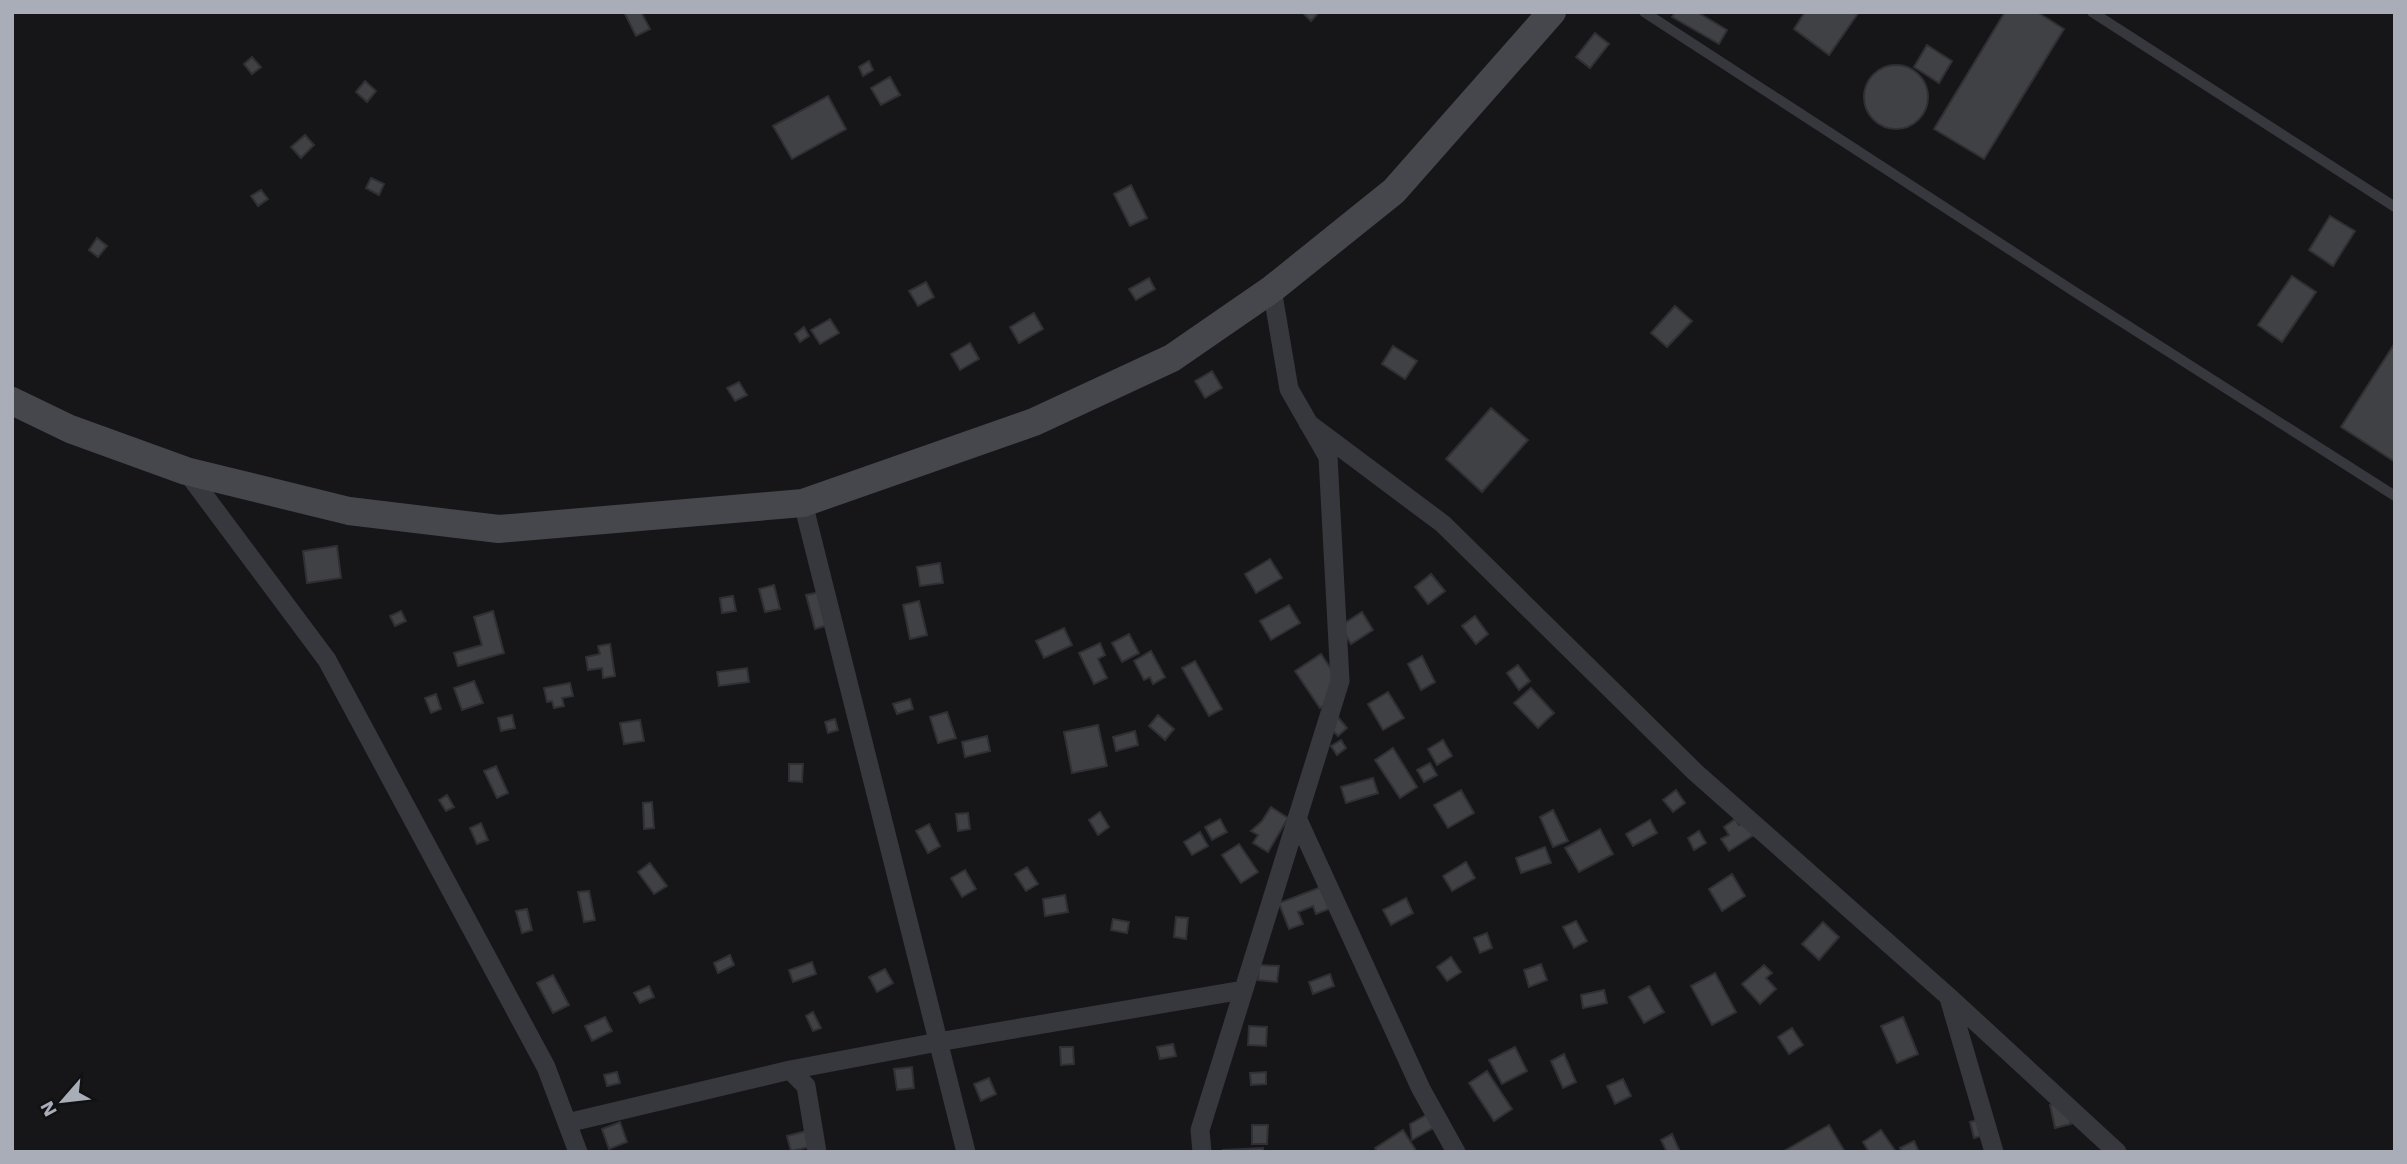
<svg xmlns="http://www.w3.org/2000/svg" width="2407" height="1164" font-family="'Work Sans',sans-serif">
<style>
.building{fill:#404145;stroke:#303034;stroke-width:2}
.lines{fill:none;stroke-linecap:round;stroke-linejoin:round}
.lane{stroke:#37383d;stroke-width:10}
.street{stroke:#37383d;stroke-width:19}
.secondary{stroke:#45474d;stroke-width:28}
</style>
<rect width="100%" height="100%" fill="#161618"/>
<path class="building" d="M624,12H641L650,29L636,36Z
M1302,12H1319L1311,21Z
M1675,12H1697L1727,30L1719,44L1672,17Z
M1805,12H1859L1829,55L1794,29Z
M2005,12H2037L2064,29L1984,159L1934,129Z
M1595,33L1609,44L1590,68L1576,57Z
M1927,45L1952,61L1939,83L1914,67Z
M252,57L261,67L252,74L244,64Z
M869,61L873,70L863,76L859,67Z
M1864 97a32 32 0 1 1 64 0a32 32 0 1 1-64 0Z
M890,77L900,95L881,105L871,88Z
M365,81L376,91L367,102L356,92Z
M828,96L846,129L792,159L773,126Z
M305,135L314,145L301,158L291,147Z
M371,178L384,184L379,195L366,188Z
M1131,185L1147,218L1130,226L1114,194Z
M261,190L268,199L258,206L251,196Z
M2330,216L2355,231L2333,266L2309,250Z
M97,238L107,246L98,257L89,250Z
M2292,276L2316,292L2282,342L2258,325Z
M1149,278L1155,289L1136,300L1129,289Z
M926,282L934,297L918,306L909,291Z
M1675,306L1692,321L1667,347L1651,333Z
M1034,313L1043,329L1019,343L1010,327Z
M830,319L839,333L820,344L811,330Z
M804,327L809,336L800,342L795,334Z
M970,343L979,359L960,370L951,354Z
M2395,343V462L2341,427Z
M1393,346L1417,361L1405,379L1382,364Z
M1212,371L1222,388L1205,398L1195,381Z
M739,382L747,395L735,401L727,388Z
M1491,408L1528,440L1482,492L1446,459Z
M337,546L341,578L307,583L303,551Z
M1270,559L1282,578L1256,593L1245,574Z
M940,563L943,583L920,586L917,567Z
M1431,574L1445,591L1428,604L1415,587Z
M774,585L780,609L765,612L759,589Z
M820,592L828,625L815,629L806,595Z
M733,596L736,611L722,613L720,598Z
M919,601L927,635L910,639L903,605Z
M1289,605L1300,623L1271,640L1260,621Z
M401,611L406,621L395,626L390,616Z
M493,611L504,653L458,666L454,653L482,645L474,617Z
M1362,612L1373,630L1351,644L1340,626Z
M1475,616L1488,634L1476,644L1462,626Z
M1064,628L1072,645L1044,658L1036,641Z
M1129,634L1139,653L1122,662L1112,643Z
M1100,643L1105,655L1098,659L1107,678L1094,684L1079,653Z
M610,644L615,676L603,678L602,668L588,670L586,657L600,654L598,646Z
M1151,651L1165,677L1153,684L1150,677L1144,680L1134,661Z
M1321,654L1346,691L1320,708L1295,671Z
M1422,656L1435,682L1421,690L1408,664Z
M1195,661L1222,709L1209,716L1182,668Z
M1518,665L1530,681L1519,690L1507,673Z
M747,668L749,682L719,686L717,672Z
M474,681L483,703L462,710L454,688Z
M570,683L573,696L562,698L564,706L554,708L552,701L547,702L544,688Z
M1531,688L1554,713L1538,728L1514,703Z
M1388,692L1404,718L1383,730L1368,704Z
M436,694L441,709L431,713L425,698Z
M910,699L913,709L897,714L893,704Z
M1331,709L1347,728L1338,736L1326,723Z
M947,712L956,738L938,743L930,717Z
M512,715L515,728L501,731L498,718Z
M1158,715L1174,729L1165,740L1149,726Z
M835,719L838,730L828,733L825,722Z
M640,720L644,741L624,744L620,723Z
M1098,725L1107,766L1072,773L1064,732Z
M1135,731L1138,745L1116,751L1113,737Z
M987,736L990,751L965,757L962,742Z
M1341,740L1346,748L1337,755L1331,746Z
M1443,740L1452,756L1437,765L1428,749Z
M1393,748L1417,787L1400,798L1375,760Z
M1430,763L1437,775L1424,782L1417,770Z
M789,764H803L802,782L789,781Z
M496,766L508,793L497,798L484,771Z
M1373,778L1378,793L1346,803L1341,787Z
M1461,790L1474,813L1448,828L1434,805Z
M1676,790L1685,803L1673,812L1663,800Z
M447,795L454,807L446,811L439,800Z
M652,802L654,828L644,829L643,803Z
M1271,807L1288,818L1268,852L1253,843L1258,835L1251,831L1262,821Z
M1553,810L1568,841L1553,847L1540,817Z
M1100,812L1109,827L1098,835L1089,820Z
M968,813L970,829L958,831L956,814Z
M1220,819L1227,832L1212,840L1205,827Z
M1735,819L1739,825L1745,821L1754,835L1729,851L1721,839L1729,835L1724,827Z
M1650,820L1657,833L1633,846L1626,834Z
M481,823L488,840L477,844L470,828Z
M929,824L940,846L928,853L916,831Z
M1600,829L1613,854L1579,872L1565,848Z
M1699,831L1706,843L1694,850L1688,838Z
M1200,832L1208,846L1192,855L1184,842Z
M1239,844L1258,872L1241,883L1222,855Z
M1545,847L1551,863L1521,873L1516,858Z
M1466,862L1475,878L1452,891L1443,876Z
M650,863L667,886L654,894L638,872Z
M1027,867L1038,884L1026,891L1015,874Z
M965,870L976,889L962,897L951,878Z
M1732,874L1745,896L1722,911L1709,889Z
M1321,887L1329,909L1316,914L1313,906L1298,912L1303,924L1289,929L1279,903Z
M589,891L595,920L584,922L578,892Z
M1065,895L1068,912L1045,916L1043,899Z
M1406,898L1413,913L1391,925L1383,910Z
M527,909L532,930L522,933L516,911Z
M1176,917L1188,918L1186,939L1174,937Z
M1113,919L1129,922L1127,933L1111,930Z
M1576,921L1587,941L1574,948L1563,927Z
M1823,922L1839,937L1819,960L1802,944Z
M1487,933L1492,948L1480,953L1474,938Z
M730,955L734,965L718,973L714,963Z
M1451,957L1461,972L1447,981L1437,967Z
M812,962L816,974L793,982L789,970Z
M1541,964L1547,980L1529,987L1524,970Z
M1259,965L1279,966L1277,982L1258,980Z
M1764,965L1772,973L1766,978L1776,989L1760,1004L1742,984Z
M885,969L893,983L877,992L869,977Z
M1715,973L1736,1012L1712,1025L1691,986Z
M1330,974L1334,986L1313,994L1309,982Z
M553,975L569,1005L553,1013L537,983Z
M649,986L654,997L640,1003L634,993Z
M1649,986L1664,1012L1644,1023L1629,997Z
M1604,990L1607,1003L1583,1008L1581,995Z
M813,1012L821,1028L813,1031L806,1016Z
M605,1017L612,1031L592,1041L585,1026Z
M1903,1017L1918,1054L1897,1063L1881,1026Z
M1249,1026L1267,1027L1266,1046L1248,1045Z
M1792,1028L1803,1045L1789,1054L1778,1037Z
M1173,1044L1176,1056L1160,1059L1157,1047Z
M1060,1047H1073L1074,1064L1061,1065Z
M1515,1047L1527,1071L1502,1084L1489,1060Z
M1564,1054L1576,1082L1563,1088L1551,1061Z
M912,1067L914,1088L897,1090L894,1069Z
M1487,1071L1512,1109L1494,1121L1469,1083Z
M617,1072L620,1083L607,1086L604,1075Z
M1266,1072V1084L1251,1085L1250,1073Z
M989,1078L996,1094L981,1101L974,1084Z
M1623,1079L1631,1096L1615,1104L1607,1086Z
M2066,1101L2071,1124L2055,1128L2050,1105Z
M1428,1114L1435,1127L1412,1140L1410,1124Z
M1990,1116L1994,1132L1974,1138L1970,1122Z
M620,1122L627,1142L609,1149L602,1129Z
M1252,1125H1268L1267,1144H1252Z
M1829,1125L1845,1152H1784V1151Z
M1403,1130L1417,1152H1377L1375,1148Z
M1881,1130L1896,1152H1869L1863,1142Z
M806,1131L809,1147L791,1151L787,1136Z
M1672,1134L1680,1152H1667L1661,1140Z
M1914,1141L1919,1152H1902L1900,1148Z
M1263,1148V1152H1223V1150Z"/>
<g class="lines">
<path class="lane" d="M1644,12L2078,294L2395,496
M2092,12L2395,207"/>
<path class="street" d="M1308,423L1443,524L1695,772L1949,997L2117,1152
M186,471L327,660L546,1067L578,1152
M803,503L966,1152
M1297,818L1421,1089L1456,1152
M1949,998L1994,1152
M790,1070L806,1086L817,1152
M567,1123L790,1070L938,1042L1243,990
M1202,1152L1200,1130L1340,681L1328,457L1289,389L1272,289"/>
<path class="secondary" d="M12,401L70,429L186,471L349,511L499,529L803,503L1034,422L1172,358L1272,289L1394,191L1552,12"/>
</g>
<rect width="2407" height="1164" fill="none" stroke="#a8adb8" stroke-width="28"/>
<g transform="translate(63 1101) rotate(242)" stroke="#111113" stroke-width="5" paint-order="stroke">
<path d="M0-5L12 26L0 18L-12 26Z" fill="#a8adb8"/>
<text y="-10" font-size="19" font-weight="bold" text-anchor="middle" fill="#a8adb8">N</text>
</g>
</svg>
